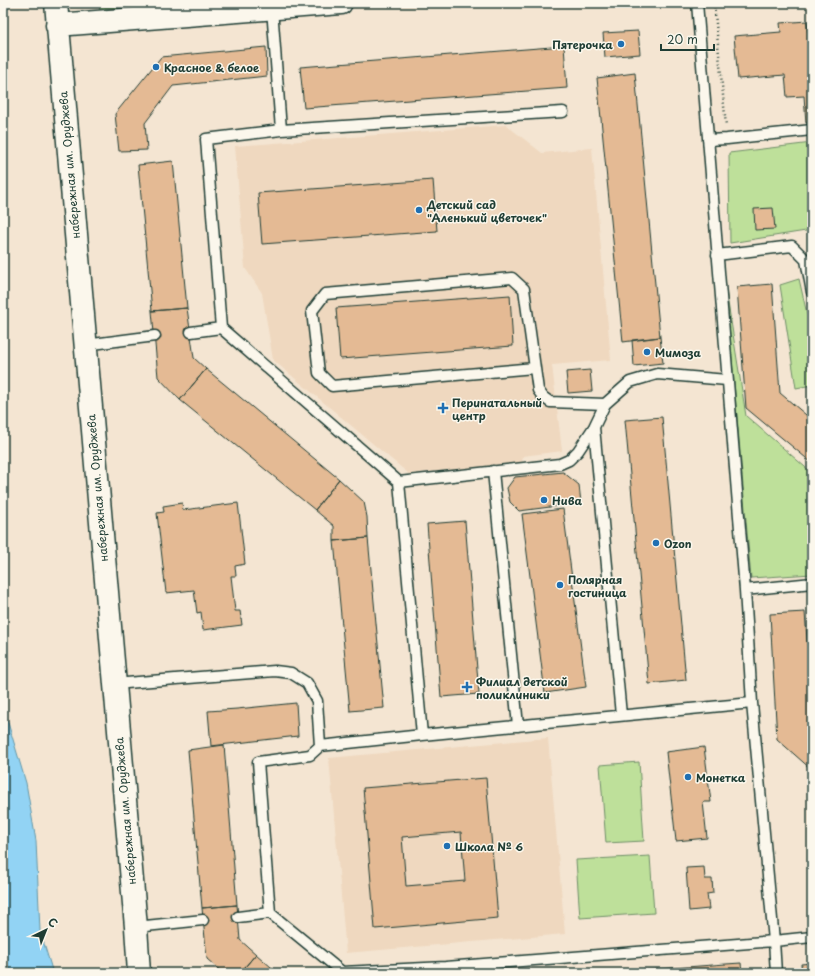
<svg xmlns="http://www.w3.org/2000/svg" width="815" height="976" font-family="'Playpen Sans',sans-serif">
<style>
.built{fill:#efd8bf}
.green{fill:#bee09a;stroke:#6e8e67}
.water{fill:#92d3f4;stroke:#6497a7}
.building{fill:#e4ba94;stroke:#1f3d34;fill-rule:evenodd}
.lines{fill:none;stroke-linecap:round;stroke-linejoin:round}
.lane-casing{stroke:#1f3d34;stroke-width:13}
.secondary-casing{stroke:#1f3d34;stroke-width:25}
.path{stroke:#1f3d34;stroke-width:2.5;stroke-dasharray:1 3;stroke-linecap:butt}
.lane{stroke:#fbf7ec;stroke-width:10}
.secondary{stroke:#fbf7ec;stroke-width:22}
.poi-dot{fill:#1f6fb2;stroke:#fbf7ec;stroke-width:1.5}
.labels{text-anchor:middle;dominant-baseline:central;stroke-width:3;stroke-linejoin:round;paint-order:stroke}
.poi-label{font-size:11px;font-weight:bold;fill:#1f3d34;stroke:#fbf7ec;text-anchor:start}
.street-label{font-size:11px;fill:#1f3d34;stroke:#fbf7ec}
</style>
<rect width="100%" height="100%" fill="#f4e5d2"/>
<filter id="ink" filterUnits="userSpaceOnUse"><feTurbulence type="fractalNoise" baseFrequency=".025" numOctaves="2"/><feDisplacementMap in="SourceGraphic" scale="8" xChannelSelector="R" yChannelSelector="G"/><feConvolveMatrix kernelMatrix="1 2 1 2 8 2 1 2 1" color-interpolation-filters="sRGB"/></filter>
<g filter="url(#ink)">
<path class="built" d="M506,125L542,153L592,148L611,360L552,365L562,451L523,456L522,463L409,474L273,360L262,293L245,268L235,146Z
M548,738L565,934L346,953L329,758Z"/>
<path class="green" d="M99,3H231L100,15Z
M812,143V230L730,243L729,153Z
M799,279L812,336V385L796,388L780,285Z
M726,290L746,416L812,473V574L751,578Z
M639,762L644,841L606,843L600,765Z
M650,856L654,913L580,918L576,860Z"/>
<path class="water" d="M3,706L26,783L36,841L40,931L53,973H3Z"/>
<path class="building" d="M807,21L808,32H812V122L806,123L804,96L787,97L785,75L738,79L734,36L781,32L780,23Z
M638,31L640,54L605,57L603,33Z
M564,46L567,88L304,108L300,67Z
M266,47L267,76L173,86L145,123L147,150L119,151L115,114L161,57Z
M635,73L660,337L623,342L597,78Z
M173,161L187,308L152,311L138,165Z
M433,180L437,231L262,244L258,193Z
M773,208L775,229L755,230L754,209Z
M772,284L780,393L812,420V463L746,408L737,287Z
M510,295L513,346L340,359L336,308Z
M187,308L194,358L206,369L180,400L158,377L152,311Z
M660,337L663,363L634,366L632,340Z
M206,369L339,479L315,510L180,400Z
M590,370L592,391L568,393L566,372Z
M662,417L686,680L649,684L625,420Z
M563,472L579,485L581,503L519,511L510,502L507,488L515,477Z
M339,479L364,502L367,517L368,538L334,541V526L315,510Z
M182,503L183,510L238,503L245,564L235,566L236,576H231L235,611H240L242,625L203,630L201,612L197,613L194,590L166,593L157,513L164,512L163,506Z
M563,509L586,687L545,693L522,514Z
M465,521L479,694L441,697L427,524Z
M368,538L384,708L350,711L334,541Z
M805,612L812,708V770L777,739L770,614Z
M296,703L298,736L211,746L208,711L237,709Z
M224,745L237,905L202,908L188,750Z
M704,747L711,802H703L707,838L676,841L666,752Z
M486,778L498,918L375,929L363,788ZM461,832L465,881L406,886L402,837Z
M704,867L705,879H712L713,893L707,894L709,909L689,911L686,868Z
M237,905L240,940L256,954L240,973H223L207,959L202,908Z
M256,954L271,967L279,973H240Z
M741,963L742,973H607L726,964Z
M812,963V973H802L801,964Z"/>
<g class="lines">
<defs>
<path id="lane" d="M281,130L563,112
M708,140L727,139L812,130
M717,255L792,246L806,260L812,292
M221,328L206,139L281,130L272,8
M191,332L221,328L399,482L422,735
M85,345L155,336
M534,368L332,386L319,373L312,311L325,294L512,278L524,289L538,390L543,397L550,402L605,404
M594,427L621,715
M493,471L518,726
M399,482L560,464L569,460L578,451L594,427L605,404L630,382L657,374L727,380
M745,590L812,583
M114,684L275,671L291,673L307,683L317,701L320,746L310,755L258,762L270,913
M320,746L422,735L752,703
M238,917L270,913L342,972
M136,927L203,920
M343,973L342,972L446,967
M446,973V967L774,941L752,703L745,590L697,3
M776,973L774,941L812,937"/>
<path id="secondary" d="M56,3L136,927L139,973
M57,25L341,3"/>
</defs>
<use href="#lane" class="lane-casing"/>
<use href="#secondary" class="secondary-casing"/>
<path class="path" d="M714,3L726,126"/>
<use href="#lane" class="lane"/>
<use href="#secondary" class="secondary"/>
</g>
</g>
<g class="poi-dot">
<circle cx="621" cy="44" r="4"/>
<circle cx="156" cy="67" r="4"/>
<circle cx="419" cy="210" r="4"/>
<circle cx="647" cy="352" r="4"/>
<path d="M441 402h4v4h4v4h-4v4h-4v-4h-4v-4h4z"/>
<circle cx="544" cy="500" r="4"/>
<circle cx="656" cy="543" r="4"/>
<circle cx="560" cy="585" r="4"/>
<path d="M465 681h4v4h4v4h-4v4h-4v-4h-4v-4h4z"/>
<circle cx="688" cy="777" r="4"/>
<circle cx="447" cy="846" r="4"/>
</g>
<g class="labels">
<g class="poi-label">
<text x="613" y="44" text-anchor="end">Пятерочка</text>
<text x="164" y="67">Красное &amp; белое</text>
<text x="427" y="204">Детский сад<tspan x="427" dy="13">"Аленький цветочек"</tspan></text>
<text x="655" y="352">Мимоза</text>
<text x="452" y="402">Перинатальный<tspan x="452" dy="13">центр</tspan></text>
<text x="552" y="500">Нива</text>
<text x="664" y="543">Ozon</text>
<text x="568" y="579">Полярная<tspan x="568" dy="13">гостиница</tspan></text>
<text x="476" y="681">Филиал детской<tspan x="476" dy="13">поликлиники</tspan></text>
<text x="696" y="777">Монетка</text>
<text x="455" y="846">Школа № 6</text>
</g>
<g class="street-label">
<text transform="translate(69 165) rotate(-95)">набережная им. Оруджева</text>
<text transform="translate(97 488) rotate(-95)">набережная им. Оруджева</text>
<text transform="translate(125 811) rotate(-95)">набережная им. Оруджева</text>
</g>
</g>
<rect width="815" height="976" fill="none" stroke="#fbf7ec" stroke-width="16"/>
<rect x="8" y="8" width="799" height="960" fill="none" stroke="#1f3d34" stroke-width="1.5" filter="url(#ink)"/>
<g transform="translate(46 930) rotate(43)" stroke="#fbf7ec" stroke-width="3" paint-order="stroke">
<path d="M0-3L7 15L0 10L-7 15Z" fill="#1f3d34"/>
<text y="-6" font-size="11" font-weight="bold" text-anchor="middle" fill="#1f3d34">С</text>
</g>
<path d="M661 44v6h53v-6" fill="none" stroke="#1f3d34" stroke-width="2"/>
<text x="667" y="44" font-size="12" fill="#1f3d34" stroke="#fbf7ec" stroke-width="3" paint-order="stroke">20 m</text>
</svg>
